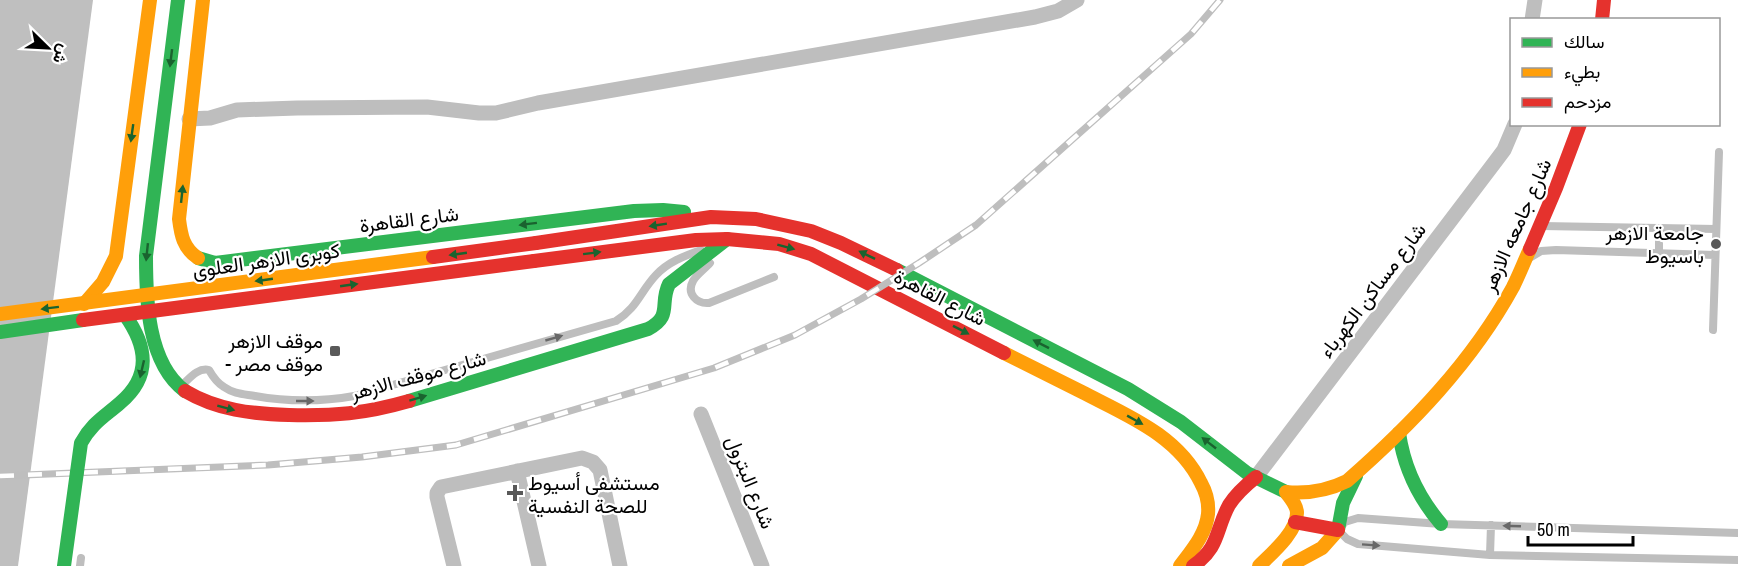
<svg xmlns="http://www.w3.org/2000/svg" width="1738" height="566" font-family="'Archivo Narrow',Vazirmatn,sans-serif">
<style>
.water{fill:#bfbfbf}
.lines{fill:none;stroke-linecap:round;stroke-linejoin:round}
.lane{stroke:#bebebe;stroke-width:8}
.street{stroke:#bebebe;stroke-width:15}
.fast{stroke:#30b455;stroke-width:14}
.slow{stroke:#ff9f0a;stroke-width:14}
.jam{stroke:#e5322d;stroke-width:14}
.rail-casing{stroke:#bebebe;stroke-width:7}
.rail{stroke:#fff;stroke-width:4.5;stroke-dasharray:14;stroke-linecap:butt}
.fast-bridge{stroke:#30b455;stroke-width:14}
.slow-bridge{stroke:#ff9f0a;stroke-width:14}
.jam-bridge{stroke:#e5322d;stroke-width:14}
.oneway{fill:#1a632f}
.oneway2{fill:#686868}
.poi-dot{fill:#595959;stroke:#fff;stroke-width:2}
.labels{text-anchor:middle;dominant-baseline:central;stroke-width:4.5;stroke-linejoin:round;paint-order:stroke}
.street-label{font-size:20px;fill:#000;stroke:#fff}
.poi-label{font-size:20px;fill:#000;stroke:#fff;text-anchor:end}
</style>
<rect width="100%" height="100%" fill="#fff"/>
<path class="water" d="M0,0H93L18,566H0Z"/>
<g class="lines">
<path class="lane" d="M1542,226L1716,229
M1659,228V253
M1531,257L1541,251L1556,250L1715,255
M710,263C705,269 697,274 693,281C686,294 697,304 709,303L774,277
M1713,330L1719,152
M181,386C189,379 198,367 209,370C213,377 217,383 224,387C234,394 244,394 255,396C289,402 320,402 354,396L616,321C637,308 640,292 656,275C668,262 684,256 701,250
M1738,533L1441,524L1358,518L1345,522L1338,530L1347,539L1358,544L1490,555L1738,560
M1490,555L1491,525
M80,566L81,558"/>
<path class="street" d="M1532,20L1535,0
M189,119L210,118L237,110L297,108L427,107L479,113H496L538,103L1035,17L1058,11L1077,0
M701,414L762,566
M517,471L539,566
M1256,477L1495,162L1504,150L1515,124
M454,566L437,497V493L441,487L582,458L593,462L600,470L620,566"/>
<path class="fast" d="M178,0L146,256C146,299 147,363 185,391
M198,258L215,263L634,211L663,210L684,212
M897,270L1128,389L1181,422L1247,473L1286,492
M0,332L83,320
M409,401L648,329C673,316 659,304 669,284L727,239
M1399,433C1404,468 1418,497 1441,524
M1338,530L1343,503L1356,476"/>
<path class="slow" d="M198,258C183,248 181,235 179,219L203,0
M84,304L103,282L116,256L150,0
M1004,353C1030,366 1056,379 1082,392C1126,415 1178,435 1201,483C1206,492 1209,503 1208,514C1206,534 1192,550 1180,566
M1286,492C1308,494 1327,491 1347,481C1411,425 1472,362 1513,287C1519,275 1524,262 1530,249
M1259,566C1272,553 1297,532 1297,513C1297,505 1290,498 1286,492
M1289,566L1322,548L1338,530"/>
<path class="jam" d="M1602,20L1604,0
M536,243L711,217L756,219L811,231L841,243L897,270
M1530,249L1556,188L1580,124
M534,261L696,240L727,239L779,244L811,254L1004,353
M185,391C217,410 252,414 289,415C334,416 364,414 409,401
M1295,522L1338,530
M1193,566C1220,547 1215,531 1229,505C1236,494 1246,485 1256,477"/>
<defs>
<path id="rail" d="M0,476L268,465L362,457L456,445L714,368L795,335L861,299L919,263L976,225L1191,34L1220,0"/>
</defs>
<use href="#rail" class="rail-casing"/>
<use href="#rail" class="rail"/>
<path class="fast-bridge" d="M64,566L81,443C92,423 104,417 120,403C152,376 147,346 125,315"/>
<path class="slow-bridge" d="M0,314L433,257"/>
<path class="jam-bridge" d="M433,257L536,243
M83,320L534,261"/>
</g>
<defs><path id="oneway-solid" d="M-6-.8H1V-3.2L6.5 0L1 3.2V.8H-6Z" transform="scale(1.5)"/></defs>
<g class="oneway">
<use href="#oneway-solid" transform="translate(171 58) rotate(97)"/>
<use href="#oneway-solid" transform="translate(132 133) rotate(98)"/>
<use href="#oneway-solid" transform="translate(182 194) rotate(-84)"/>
<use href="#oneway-solid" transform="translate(528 224) rotate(173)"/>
<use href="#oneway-solid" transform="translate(658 225) rotate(171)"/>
<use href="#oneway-solid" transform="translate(786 247) rotate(15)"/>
<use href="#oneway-solid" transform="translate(147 252) rotate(96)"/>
<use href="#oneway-solid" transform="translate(592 253) rotate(-7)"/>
<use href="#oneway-solid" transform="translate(458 254) rotate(172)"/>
<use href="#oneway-solid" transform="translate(867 255) rotate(-154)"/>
<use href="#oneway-solid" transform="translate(264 280) rotate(172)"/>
<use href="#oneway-solid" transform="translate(349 285) rotate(-8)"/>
<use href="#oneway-solid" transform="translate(50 308) rotate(173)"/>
<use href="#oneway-solid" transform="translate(961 330) rotate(27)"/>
<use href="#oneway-solid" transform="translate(1041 344) rotate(-153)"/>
<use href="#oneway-solid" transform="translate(142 369) rotate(103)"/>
<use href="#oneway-solid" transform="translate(418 398) rotate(-17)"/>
<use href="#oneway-solid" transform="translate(226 408) rotate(15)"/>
<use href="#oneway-solid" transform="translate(1135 420) rotate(29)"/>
<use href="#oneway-solid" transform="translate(1209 443) rotate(-142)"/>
</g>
<g class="oneway2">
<use href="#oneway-solid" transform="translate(554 338) rotate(-16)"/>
<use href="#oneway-solid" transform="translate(305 401)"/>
<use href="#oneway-solid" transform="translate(1512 526) rotate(-178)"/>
<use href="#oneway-solid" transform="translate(1371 545) rotate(4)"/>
</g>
<g class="poi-dot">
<circle cx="1716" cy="244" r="6"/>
<rect x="329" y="345" width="12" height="12" rx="3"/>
<path d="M512 484h6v6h6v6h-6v6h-6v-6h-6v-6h6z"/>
</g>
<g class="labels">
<g class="street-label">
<text transform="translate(409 219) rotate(-7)">شارع القاهرة</text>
<text transform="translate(1516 225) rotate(-66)">شارع جامعه الازهر</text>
<text transform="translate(266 260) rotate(-8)">كوبرى الازهر العلوى</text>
<text transform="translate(1372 290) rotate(-53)">شارع مساكن الكهرباء</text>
<text transform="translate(940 297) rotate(27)">شارع القاهرة</text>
<text transform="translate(418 375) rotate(-15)">شارع موقف الازهر</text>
<text transform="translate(751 482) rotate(68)">شارع البترول</text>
</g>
<g class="poi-label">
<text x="1704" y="232">جامعة الازهر<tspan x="1704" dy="23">باسيوط</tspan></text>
<text x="323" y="340">موقف الازهر<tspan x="323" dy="23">- موقف مصر</tspan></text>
<text x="528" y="482" text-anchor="start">مستشفى أسيوط<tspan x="528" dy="23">للصحة النفسية</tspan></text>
</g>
</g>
<rect x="1510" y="18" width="210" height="108" fill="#ffffff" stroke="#999999" stroke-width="1.5"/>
<rect x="1522" y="38" width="30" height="9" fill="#30b455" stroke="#999999" stroke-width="1.5"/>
<text x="1564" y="48" font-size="18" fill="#000000">سالك</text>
<rect x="1522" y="68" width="30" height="9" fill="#ff9f0a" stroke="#999999" stroke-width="1.5"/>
<text x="1564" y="78" font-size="18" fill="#000000">بطيء</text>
<rect x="1522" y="98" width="30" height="9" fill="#e5322d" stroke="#999999" stroke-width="1.5"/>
<text x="1564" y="108" font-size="18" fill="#000000">مزدحم</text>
<g transform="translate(48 48) rotate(114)" stroke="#ffffff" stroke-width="4.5" paint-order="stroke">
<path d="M0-4.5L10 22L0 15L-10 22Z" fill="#000000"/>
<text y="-9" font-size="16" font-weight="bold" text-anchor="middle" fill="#000000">ش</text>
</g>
<path d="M1528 536v9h105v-9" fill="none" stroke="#000000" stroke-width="3"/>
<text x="1537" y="536" font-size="18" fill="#000000" stroke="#ffffff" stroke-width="4.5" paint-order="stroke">50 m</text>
</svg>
